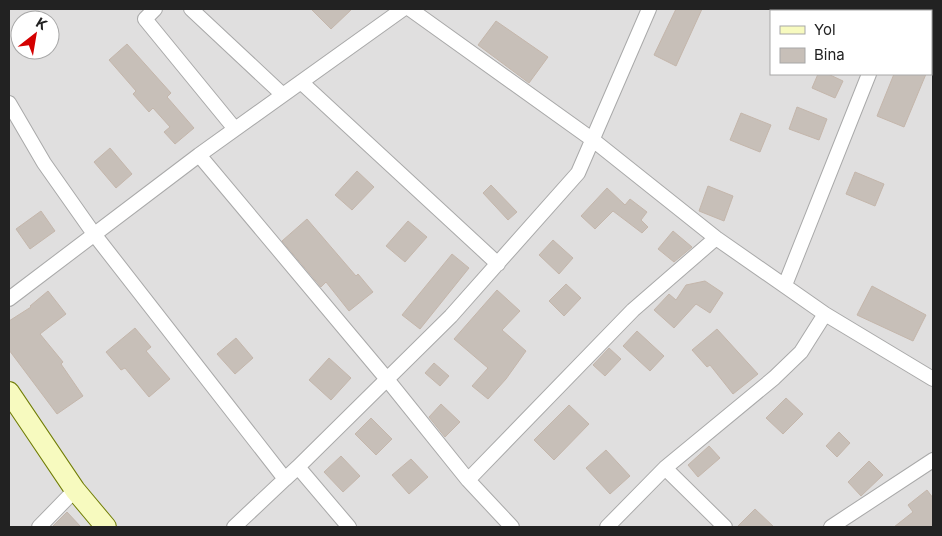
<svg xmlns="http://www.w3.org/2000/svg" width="942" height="536" font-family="Inter,sans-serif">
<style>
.residential{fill:#e0dfdf;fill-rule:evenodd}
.building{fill:#c7bfb8;stroke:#c4b6ab}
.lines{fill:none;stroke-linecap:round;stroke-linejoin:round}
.street-casing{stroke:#a9a9a9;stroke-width:16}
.secondary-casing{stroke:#707d05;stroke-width:22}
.street{stroke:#fff;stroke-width:14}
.secondary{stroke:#f7fabf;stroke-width:20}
</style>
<rect width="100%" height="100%" fill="#f2efe9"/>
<path class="residential" d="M9,9H933V527H9ZM771,11H931V74H771ZM20,20H50V50H20Z"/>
<path class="building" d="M311,9H352L331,29Z
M676,9H702L676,66L654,55Z
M496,21L548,57L529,83L478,45Z
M127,44L171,93L167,97L194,128L175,144L164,132L170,127L153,108L149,112L133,94L136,91L109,60Z
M818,74H828L843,81L835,98L812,88Z
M894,74H926L904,127L877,116Z
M797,107L827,119L819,140L789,129Z
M741,113L771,125L760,152L730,140Z
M110,148L132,174L116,188L94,162Z
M357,171L374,187L352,210L335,195Z
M855,172L884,184L875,206L846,194Z
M491,185L517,212L508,220L483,193Z
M708,186L733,196L724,221L699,211Z
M607,188L625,205L630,199L647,212L641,220L648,227L642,233L613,211L595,229L581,216Z
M41,211L55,231L30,249L16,229Z
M307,219L356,276L358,274L373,292L349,311L326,282L321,287L282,241Z
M408,221L427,237L405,262L386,246Z
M673,231L692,247L674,262L658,249Z
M553,240L573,258L559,274L539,255Z
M452,254L469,268L420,329L402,315Z
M705,281L723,293L710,313L696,304L674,328L654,310L669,294L676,300L686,285Z
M566,284L581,298L564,316L549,301Z
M872,286L926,315L913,341L857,315Z
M497,290L520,311L502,330L526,351L506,379L488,399L472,386L488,368L454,339Z
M48,291L66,314L40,334L63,362L61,364L83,396L57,414L9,350V321L31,307L30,306Z
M135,328L151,347L146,351L170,379L149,397L125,368L121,370L106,352Z
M717,329L758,374L733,394L710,365L707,367L692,350Z
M637,331L664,356L650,371L623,346Z
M236,338L253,358L235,374L217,354Z
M609,348L621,359L605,376L593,365Z
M329,358L351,378L331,400L309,380Z
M434,363L449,376L440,386L425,373Z
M786,398L803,414L783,434L766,418Z
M441,404L460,422L445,437L429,417Z
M569,405L589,424L554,460L534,440Z
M371,418L392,439L376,455L355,434Z
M839,432L850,443L837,457L826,446Z
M709,446L720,458L698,477L688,465Z
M606,450L630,476L610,494L586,468Z
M341,456L360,476L343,492L324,472Z
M411,459L428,477L409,494L392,475Z
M869,461L883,475L861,496L848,482Z
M927,490L933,498V527H894L913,512L908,505Z
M755,509L774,527H737Z
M67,512L81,527H52Z"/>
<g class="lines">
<defs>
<path id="street" d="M155,9L145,19L235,129
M191,9L283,95
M410,9L593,140L716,238L825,314L933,379
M860,9L866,11
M931,30H933
M301,82L498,264
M9,103L44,163L94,234L285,479L298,467L349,527
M199,155L386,378L468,480L512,527
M785,285L869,74
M9,299L199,155L403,9
M298,467L451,316L578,173L649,9
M665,468L725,527
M468,480L633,310L716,238
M39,527L75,490
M234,527L285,479
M607,527L665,468L774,378L801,352L825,314
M831,527L933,460"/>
<path id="secondary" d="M9,392L75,490L106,527"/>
</defs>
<use href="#street" class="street-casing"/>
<use href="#secondary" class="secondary-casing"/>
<use href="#street" class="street"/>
<use href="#secondary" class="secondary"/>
</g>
<rect width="942" height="536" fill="none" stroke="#222222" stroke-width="20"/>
<rect x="770" y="10" width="162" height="65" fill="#ffffff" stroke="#a7a7a7"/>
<rect x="780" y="26" width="25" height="8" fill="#f7fabf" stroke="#a7a7a7"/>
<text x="814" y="35" font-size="15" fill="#222222">Yol</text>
<rect x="780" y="48" width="25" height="15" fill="#c7bfb8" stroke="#a7a7a7"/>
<text x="814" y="60" font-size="15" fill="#222222">Bina</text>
<g transform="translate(35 35) rotate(31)"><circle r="24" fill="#ffffff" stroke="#a7a7a7"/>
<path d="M0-4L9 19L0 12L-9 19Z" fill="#d40000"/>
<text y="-8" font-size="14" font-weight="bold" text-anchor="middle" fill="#222222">K</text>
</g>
</svg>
